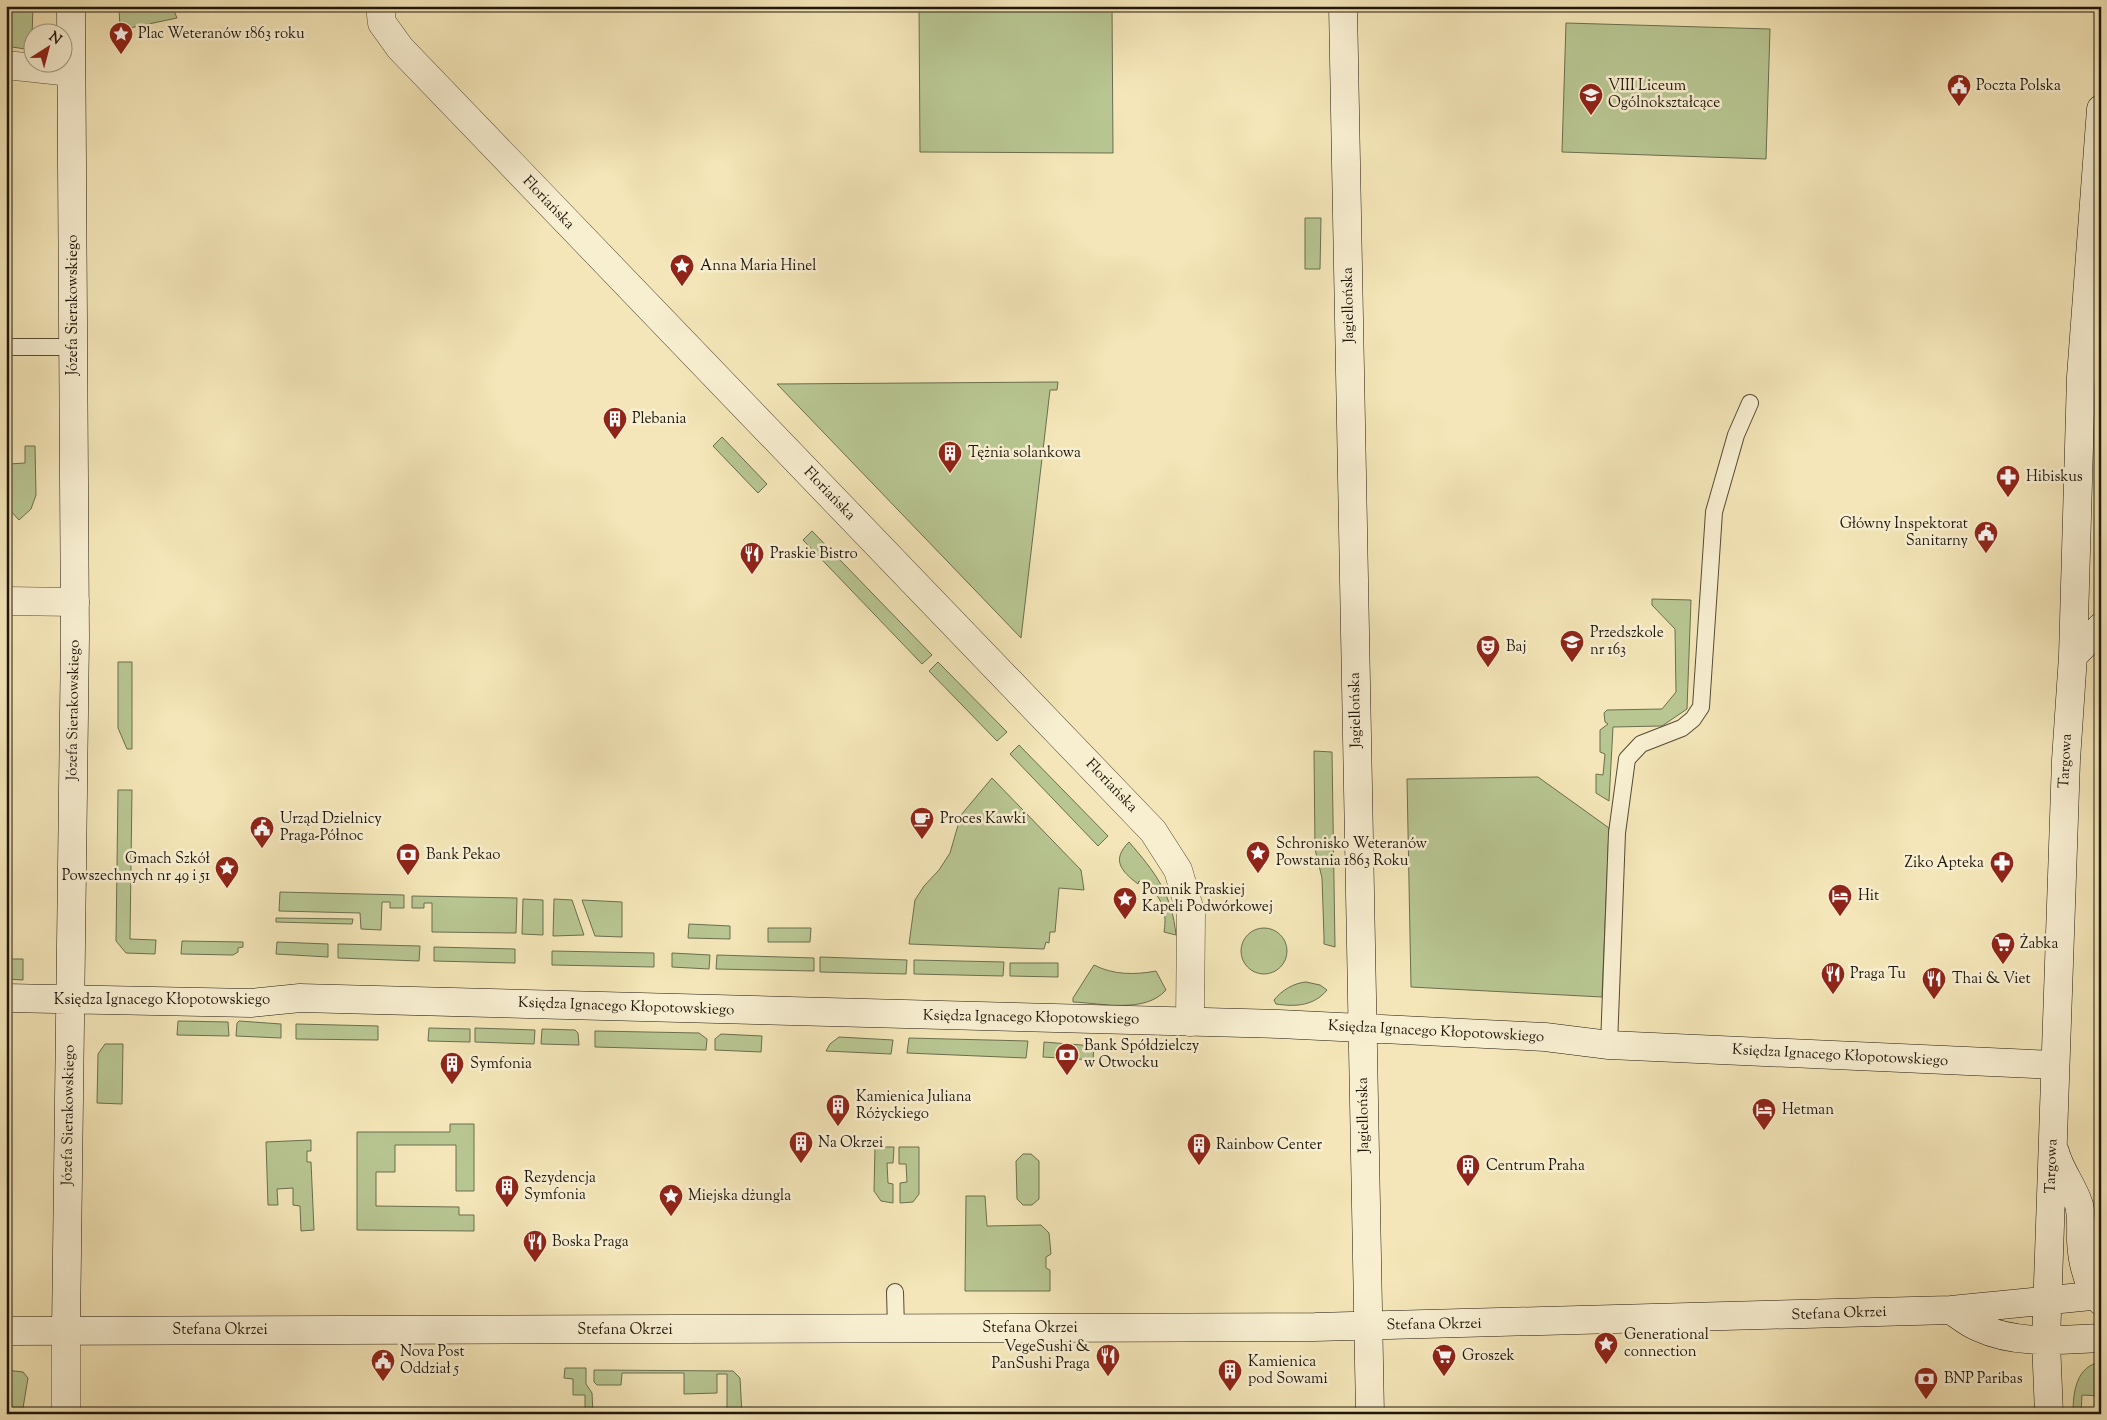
<svg xmlns="http://www.w3.org/2000/svg" width="2107" height="1420" font-family="'Sorts Mill Goudy',serif">
<style>
.green{fill:#b8c692;stroke:#6b6e4e}
.lines{fill:none;stroke-linecap:round;stroke-linejoin:round}
.lane-casing{stroke:#544a36;stroke-width:18}
.street-casing{stroke:#544a36;stroke-width:29}
.secondary-casing{stroke:#1e160b;stroke-width:29}
.lane{stroke:#f8efd1;stroke-width:16}
.street{stroke:#f8efd1;stroke-width:28}
.secondary{stroke:#f8efd1;stroke-width:28}
.labels{text-anchor:middle;dominant-baseline:central;stroke-width:5;stroke-linejoin:round;paint-order:stroke}
.poi-label{font-size:15px;fill:#1e160b;stroke:#f8efd1;text-anchor:start}
.street-label{font-size:15px;fill:#1e160b;stroke:#f8efd1}
</style>
<rect width="100%" height="100%" fill="#f4e6b8"/>
<filter id="stains"><feTurbulence type="fractalNoise" baseFrequency=".004" numOctaves="4"/><feColorMatrix values="0 0 0 0 .2 0 0 0 0 .09 0 0 0 0 .02 0 0 0 .5 -.17"/></filter>
<radialGradient id="worn" r=".72"><stop offset=".6" stop-color="#630" stop-opacity="0"/><stop offset="1" stop-color="#630" stop-opacity=".3"/></radialGradient>
<path class="green" d="M6,6H33L32,37L25,49L6,46Z
M119,6H172L177,18L120,30Z
M919,6H1112L1113,153L920,152Z
M1566,23L1770,29L1766,159L1562,152Z
M1305,218H1321L1320,269H1305Z
M1058,382L1057,390H1050L1021,638L777,384Z
M722,437L767,484L758,493L713,446Z
M25,446H35L36,495L31,509L19,520L6,506V488L10,484L6,482V466L9,464L25,463Z
M812,531L932,655L922,664L803,540Z
M1652,599L1691,600L1687,709L1662,726L1613,727L1609,801L1596,793V774L1603,775L1605,754L1600,752V730L1608,724L1605,722L1604,713L1607,710L1662,709L1676,692L1675,629L1652,605Z
M118,662H132V749H127L118,728Z
M938,662L1007,732L997,741L929,671Z
M1019,745L1108,836L1098,846L1010,754Z
M1314,751L1332,752L1335,947L1324,944V937L1322,878L1315,849Z
M1538,777L1609,828L1602,997L1411,987L1407,779Z
M992,778L1081,870L1084,890L1059,888L1055,932H1050L1049,943L1046,942L1044,949L909,944L915,900L924,886L939,870L950,853L961,815Z
M118,790H132L130,939L156,940L155,954L126,953L116,941Z
M1129,842C1155,872 1172,894 1176,935L1164,932C1168,909 1160,892 1139,881L1138,884C1121,871 1111,860 1129,842Z
M280,892L404,895V908H390V902H382L381,930L361,929L360,913L279,911Z
M412,896L517,898L516,933L432,932V903H424V908H412Z
M523,899L543,900V935L522,934Z
M554,899L572,900L584,935L553,936Z
M582,900L622,902V937L595,936Z
M276,918L353,919L352,924L276,922Z
M689,924L730,926V939L688,938Z
M768,928H811L810,942H768Z
M1241 951a23 23 0 1 1 46 0a23 23 0 1 1-46 0Z
M182,941L243,942V947L238,948V952L233,955L181,954Z
M277,942L328,944V957L276,954Z
M338,944L420,946L419,961L338,958Z
M434,947L515,949V963L434,961Z
M552,951L654,953V967L552,965Z
M672,953L710,955L709,969L672,967Z
M717,955L814,958V971L716,969Z
M820,957L907,960L906,974L820,972Z
M6,959H23V980L6,979Z
M914,960L1004,962L1003,976L914,974Z
M1010,963H1058V977L1010,976Z
M1094,965C1113,975 1135,975 1156,971L1166,990C1145,1014 1101,1003 1073,1002V998Z
M1306,982L1320,985L1327,990C1314,1006 1295,1007 1276,1004L1274,1000C1282,990 1294,983 1306,982Z
M178,1021L228,1022L229,1036L177,1035Z
M239,1021L281,1024V1038L236,1036L237,1023Z
M296,1024L378,1026V1040L296,1039Z
M429,1028L470,1029V1042L428,1041Z
M475,1028L535,1030L534,1044L475,1042Z
M542,1029L575,1030L578,1033L579,1045L541,1044Z
M595,1031L699,1033L707,1039L706,1050L595,1047Z
M721,1034L762,1036L761,1052L715,1050V1039Z
M839,1037L893,1040L891,1054L826,1051L830,1044Z
M909,1038L1028,1041L1026,1058L907,1053Z
M1044,1042L1094,1046L1093,1060L1043,1057Z
M105,1044H123L122,1104L97,1103L98,1054Z
M450,1124H474V1191H456V1145H395V1172H376V1206L459,1207V1215H474V1231L357,1230V1132H450Z
M311,1140V1151H307V1162H311L314,1230L301,1231L300,1206L293,1205V1188L277,1189L278,1205H268L266,1142Z
M875,1147H894L893,1163H887L888,1183L893,1184V1203L881,1201L874,1191Z
M899,1147H919V1194L913,1202L900,1203V1183L907,1182L906,1164H899Z
M1023,1154H1031L1039,1161V1199L1032,1205H1023L1017,1199L1016,1161Z
M966,1196H985L987,1226L1041,1225L1049,1233L1051,1254L1046,1257V1268L1050,1270V1291H965Z
M2101,1362V1396L2082,1395L2081,1414H2073C2073,1392 2076,1366 2101,1362Z
M565,1368H586V1384L592,1393L593,1414H585V1395H573V1379L564,1378Z
M6,1370L23,1372L28,1378L22,1414H6Z
M594,1370L733,1371L740,1378L742,1414H727V1374H717V1393L684,1394V1373H622L621,1385H597L594,1382Z"/>
<g class="lines">
<defs>
<path id="lane" d="M6,347H74
M1609,1045L1617,833L1627,759L1641,744L1682,728L1693,719L1701,707L1714,512L1736,435L1750,403
M895,1292L896,1328"/>
<path id="street" d="M380,6L382,23L400,48L1153,831L1178,870L1191,914L1190,1022
M6,65L71,72
M6,601L75,602
M66,1414V1330"/>
<path id="secondary" d="M1343,6L1370,1414
M2073,656L2101,627
M6,998L251,1003L300,998L1279,1024L1545,1037L1609,1045L2055,1065
M2055,1152C2060,1171 2073,1186 2079,1205C2082,1216 2081,1228 2081,1240C2082,1262 2087,1284 2101,1301
M1951,1310C1960,1316 1968,1323 1978,1327C2017,1345 2059,1340 2101,1338
M66,1330L75,637L71,6
M6,1331L1315,1327L1951,1310L2101,1295
M2049,1414L2046,1341L2066,760L2073,656L2081,377L2101,109"/>
</defs>
<use href="#lane" class="lane-casing"/>
<use href="#street" class="street-casing"/>
<use href="#secondary" class="secondary-casing"/>
<use href="#lane" class="lane"/>
<use href="#street" class="street"/>
<use href="#secondary" class="secondary"/>
</g>
<defs>
<symbol id="sight-pin" viewBox="-11 -11 22 30"><path d="M0 17L-7.5 6A9.5 9.5 0 1 1 7.5 6Z" fill="#8f2418" stroke="#f8efd1"/><path d="M0-6L1.8-2.2L6-1.7L2.9 1.2L3.7 5.4L0 3.3L-3.7 5.4L-2.9 1.2L-6-1.7L-1.8-2.2Z" fill="#fff"/></symbol>
<symbol id="civic-pin" viewBox="-11 -11 22 30"><path d="M0 17L-7.5 6A9.5 9.5 0 1 1 7.5 6Z" fill="#8f2418" stroke="#f8efd1"/><path d="M-.6-6.5H3V-4.5H.6V-3L4-1V1h2V6H-6V1h2V-1L-.6-3ZM-1.2 2.5V6h2.4V2.5Z" fill="#fff"/></symbol>
<symbol id="school-pin" viewBox="-11 -11 22 30"><path d="M0 17L-7.5 6A9.5 9.5 0 1 1 7.5 6Z" fill="#8f2418" stroke="#f8efd1"/><path d="M0-5L7-2L0 1L-7-2ZM-4 1L0 2.5L4 1V4Q0 6-4 4Z" fill="#fff"/></symbol>
<symbol id="building-pin" viewBox="-11 -11 22 30"><path d="M0 17L-7.5 6A9.5 9.5 0 1 1 7.5 6Z" fill="#8f2418" stroke="#f8efd1"/><path d="M-4-6H4V6H1V3H-1V6H-4ZM-2.5-4.3h1.7v1.8h-1.7ZM.8-4.3h1.7v1.8H.8ZM-2.5-1h1.7V.8h-1.7ZM.8-1h1.7V.8H.8Z" fill="#fff"/></symbol>
<symbol id="pharmacy-pin" viewBox="-11 -11 22 30"><path d="M0 17L-7.5 6A9.5 9.5 0 1 1 7.5 6Z" fill="#8f2418" stroke="#f8efd1"/><path d="M-2-6h4v4h4v4h-4v4h-4v-4h-4v-4h4Z" fill="#fff"/></symbol>
<symbol id="restaurant-pin" viewBox="-11 -11 22 30"><path d="M0 17L-7.5 6A9.5 9.5 0 1 1 7.5 6Z" fill="#8f2418" stroke="#f8efd1"/><path d="M-5-6h1v4h1v-4h1v4h1v-4h1v5L-1.5 .5V6h-2V.5L-5-1ZM5-6V6H3V1.5H1.5Q1.5-4 5-6Z" fill="#fff"/></symbol>
<symbol id="theatre-pin" viewBox="-11 -11 22 30"><path d="M0 17L-7.5 6A9.5 9.5 0 1 1 7.5 6Z" fill="#8f2418" stroke="#f8efd1"/><path d="M-5-5.5Q0-4 5-5.5V0Q5 5 0 6Q-5 5-5 0ZM-3.3-2.5H-1v1.5H-3.3ZM1-2.5H3.3v1.5H1ZM-2.8 1Q0 5.5 2.8 1Z" fill="#fff"/></symbol>
<symbol id="cafe-pin" viewBox="-11 -11 22 30"><path d="M0 17L-7.5 6A9.5 9.5 0 1 1 7.5 6Z" fill="#8f2418" stroke="#f8efd1"/><path d="M-5.5-4.5H6V0H3Q3 3.5 0 3.5H-2.5Q-5.5 3.5-5.5 0ZM3-3.2v2h1.7v-2ZM-6 4.5H4V6H-6Z" fill="#fff"/></symbol>
<symbol id="bank-pin" viewBox="-11 -11 22 30"><path d="M0 17L-7.5 6A9.5 9.5 0 1 1 7.5 6Z" fill="#8f2418" stroke="#f8efd1"/><path d="M-6-4H6V4H-6ZM0-2.3a2.3 2.3 0 1 0 0 4.6a2.3 2.3 0 1 0 0-4.6Z" fill="#fff"/></symbol>
<symbol id="hotel-pin" viewBox="-11 -11 22 30"><path d="M0 17L-7.5 6A9.5 9.5 0 1 1 7.5 6Z" fill="#8f2418" stroke="#f8efd1"/><path d="M-6-4.5h1.5V1H6V5H4.5V3h-9V5H-6ZM-4 0a1.8 1.8 0 1 1 3.6 0ZM.5 0V-2.5h3Q6-2.5 6 0Z" fill="#fff"/></symbol>
<symbol id="supermarket-pin" viewBox="-11 -11 22 30"><path d="M0 17L-7.5 6A9.5 9.5 0 1 1 7.5 6Z" fill="#8f2418" stroke="#f8efd1"/><path d="M-6-5.5h2.5l.6 2H6L4.5 2H-2.5L-4.4-4H-6ZM-1.5 3.2a1.3 1.3 0 1 0 .1 0ZM3 3.2a1.3 1.3 0 1 0 .1 0Z" fill="#fff"/></symbol>
</defs>
<g fill-rule="evenodd">
<use href="#sight-pin" x="107" y="20" width="28" height="38"/>
<use href="#civic-pin" x="1945" y="72" width="28" height="38"/>
<use href="#school-pin" x="1577" y="81" width="28" height="38"/>
<use href="#sight-pin" x="668" y="252" width="28" height="38"/>
<use href="#building-pin" x="601" y="405" width="28" height="38"/>
<use href="#building-pin" x="936" y="439" width="28" height="38"/>
<use href="#pharmacy-pin" x="1994" y="463" width="28" height="38"/>
<use href="#civic-pin" x="1972" y="519" width="28" height="38"/>
<use href="#restaurant-pin" x="738" y="540" width="28" height="38"/>
<use href="#school-pin" x="1558" y="628" width="28" height="38"/>
<use href="#theatre-pin" x="1474" y="633" width="28" height="38"/>
<use href="#cafe-pin" x="908" y="805" width="28" height="38"/>
<use href="#civic-pin" x="248" y="814" width="28" height="38"/>
<use href="#sight-pin" x="1244" y="839" width="28" height="38"/>
<use href="#bank-pin" x="394" y="841" width="28" height="38"/>
<use href="#pharmacy-pin" x="1988" y="849" width="28" height="38"/>
<use href="#sight-pin" x="213" y="854" width="28" height="38"/>
<use href="#hotel-pin" x="1826" y="882" width="28" height="38"/>
<use href="#sight-pin" x="1111" y="885" width="28" height="38"/>
<use href="#supermarket-pin" x="1989" y="930" width="28" height="38"/>
<use href="#restaurant-pin" x="1819" y="960" width="28" height="38"/>
<use href="#restaurant-pin" x="1920" y="965" width="28" height="38"/>
<use href="#bank-pin" x="1053" y="1041" width="28" height="38"/>
<use href="#building-pin" x="438" y="1050" width="28" height="38"/>
<use href="#building-pin" x="824" y="1092" width="28" height="38"/>
<use href="#hotel-pin" x="1750" y="1096" width="28" height="38"/>
<use href="#building-pin" x="787" y="1129" width="28" height="38"/>
<use href="#building-pin" x="1185" y="1131" width="28" height="38"/>
<use href="#building-pin" x="1454" y="1152" width="28" height="38"/>
<use href="#building-pin" x="493" y="1173" width="28" height="38"/>
<use href="#sight-pin" x="657" y="1182" width="28" height="38"/>
<use href="#restaurant-pin" x="521" y="1228" width="28" height="38"/>
<use href="#sight-pin" x="1592" y="1330" width="28" height="38"/>
<use href="#restaurant-pin" x="1094" y="1342" width="28" height="38"/>
<use href="#supermarket-pin" x="1430" y="1342" width="28" height="38"/>
<use href="#civic-pin" x="369" y="1347" width="28" height="38"/>
<use href="#building-pin" x="1216" y="1357" width="28" height="38"/>
<use href="#bank-pin" x="1912" y="1365" width="28" height="38"/>
</g>
<g class="labels">
<g class="poi-label">
<text x="138" y="34">Plac Weteranów 1863 roku</text>
<text x="1608" y="86">VIII Liceum<tspan x="1608" dy="17">Ogólnokształcące</tspan></text>
<text x="1976" y="86">Poczta Polska</text>
<text x="700" y="266">Anna Maria Hinel</text>
<text x="632" y="419">Plebania</text>
<text x="968" y="453">Tężnia solankowa</text>
<text x="2026" y="477">Hibiskus</text>
<text x="1968" y="524" text-anchor="end">Główny Inspektorat<tspan x="1968" dy="17">Sanitarny</tspan></text>
<text x="770" y="554">Praskie Bistro</text>
<text x="1590" y="633">Przedszkole<tspan x="1590" dy="17">nr 163</tspan></text>
<text x="1506" y="647">Baj</text>
<text x="280" y="819">Urząd Dzielnicy<tspan x="280" dy="17">Praga-Północ</tspan></text>
<text x="940" y="819">Proces Kawki</text>
<text x="1276" y="844">Schronisko Weteranów<tspan x="1276" dy="17">Powstania 1863 Roku</tspan></text>
<text x="426" y="855">Bank Pekao</text>
<text x="210" y="859" text-anchor="end">Gmach Szkół<tspan x="210" dy="17">Powszechnych nr 49 i 51</tspan></text>
<text x="1984" y="863" text-anchor="end">Ziko Apteka</text>
<text x="1142" y="890">Pomnik Praskiej<tspan x="1142" dy="17">Kapeli Podwórkowej</tspan></text>
<text x="1858" y="896">Hit</text>
<text x="2020" y="944">Żabka</text>
<text x="1850" y="974">Praga Tu</text>
<text x="1952" y="979">Thai &amp; Viet</text>
<text x="1084" y="1046">Bank Spółdzielczy<tspan x="1084" dy="17">w Otwocku</tspan></text>
<text x="470" y="1064">Symfonia</text>
<text x="856" y="1097">Kamienica Juliana<tspan x="856" dy="17">Różyckiego</tspan></text>
<text x="1782" y="1110">Hetman</text>
<text x="818" y="1143">Na Okrzei</text>
<text x="1216" y="1145">Rainbow Center</text>
<text x="1486" y="1166">Centrum Praha</text>
<text x="524" y="1178">Rezydencja<tspan x="524" dy="17">Symfonia</tspan></text>
<text x="688" y="1196">Miejska dżungla</text>
<text x="552" y="1242">Boska Praga</text>
<text x="1624" y="1335">Generational<tspan x="1624" dy="17">connection</tspan></text>
<text x="1090" y="1347" text-anchor="end">VegeSushi &amp;<tspan x="1090" dy="17">PanSushi Praga</tspan></text>
<text x="400" y="1352">Nova Post<tspan x="400" dy="17">Oddział 5</tspan></text>
<text x="1462" y="1356">Groszek</text>
<text x="1248" y="1362">Kamienica<tspan x="1248" dy="17">pod Sowami</tspan></text>
<text x="1944" y="1379">BNP Paribas</text>
</g>
<g class="street-label">
<text transform="translate(548 203) rotate(46)">Floriańska</text>
<text transform="translate(73 305) rotate(-90)">Józefa Sierakowskiego</text>
<text transform="translate(1349 305) rotate(-91)">Jagiellońska</text>
<text transform="translate(829 494) rotate(46)">Floriańska</text>
<text transform="translate(74 710) rotate(-89)">Józefa Sierakowskiego</text>
<text transform="translate(1356 710) rotate(-91)">Jagiellońska</text>
<text transform="translate(2066 761) rotate(-87)">Targowa</text>
<text transform="translate(1111 786) rotate(46)">Floriańska</text>
<text x="162" y="1000">Księdza Ignacego Kłopotowskiego</text>
<text transform="translate(626 1007) rotate(2)">Księdza Ignacego Kłopotowskiego</text>
<text transform="translate(1031 1018) rotate(1)">Księdza Ignacego Kłopotowskiego</text>
<text transform="translate(1436 1032) rotate(3)">Księdza Ignacego Kłopotowskiego</text>
<text transform="translate(1840 1056) rotate(3)">Księdza Ignacego Kłopotowskiego</text>
<text transform="translate(69 1115) rotate(-89)">Józefa Sierakowskiego</text>
<text transform="translate(1364 1115) rotate(-91)">Jagiellońska</text>
<text transform="translate(2052 1166) rotate(-88)">Targowa</text>
<text transform="translate(1839 1314) rotate(-2)">Stefana Okrzei</text>
<text transform="translate(1434 1325) rotate(-1)">Stefana Okrzei</text>
<text x="1030" y="1328">Stefana Okrzei</text>
<text x="220" y="1330">Stefana Okrzei</text>
<text x="625" y="1330">Stefana Okrzei</text>
</g>
</g>
<rect width="2107" height="1420" fill="none" stroke="#f4e6b8" stroke-width="25"/>
<rect x="8" y="8" width="2092" height="1405" fill="none" stroke="#1e160b" stroke-width="2.5"/>
<rect x="12" y="12" width="2082" height="1395" fill="none" stroke="#1e160b"/>
<g transform="translate(48 48) rotate(36)"><circle r="24" fill="#f8efd1" stroke="#a19882"/>
<path d="M0-4L9 19L0 12L-9 19Z" fill="#8f2418"/>
<text y="-8" font-size="14" font-weight="bold" text-anchor="middle" fill="#1e160b">N</text>
</g>
<rect width="100%" height="100%" filter="url(#stains)"/>
<rect width="100%" height="100%" fill="url(#worn)"/>
</svg>
